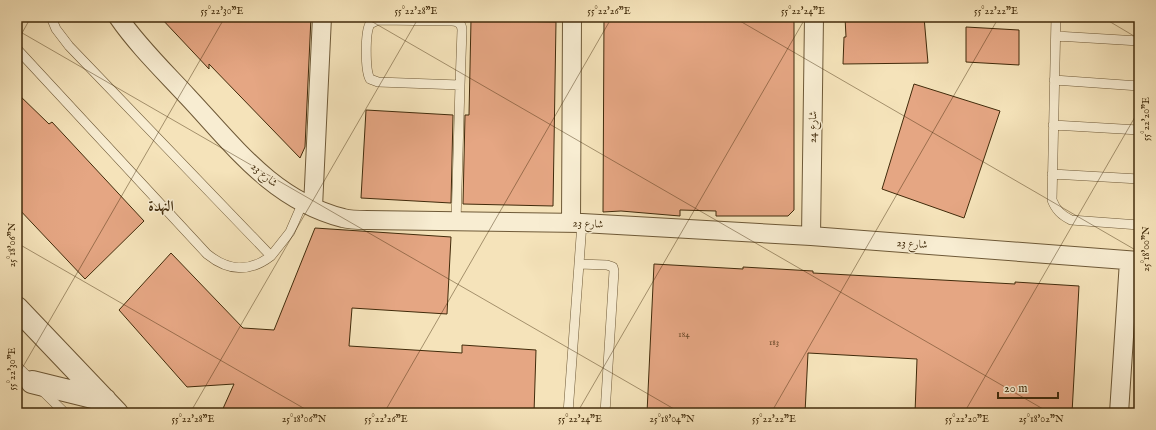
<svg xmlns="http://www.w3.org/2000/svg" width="1156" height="430" font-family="'IM FELL English',Amiri,serif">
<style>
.building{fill:#e5a683;stroke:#412b0b}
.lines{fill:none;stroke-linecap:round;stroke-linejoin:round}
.service-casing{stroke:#6e5937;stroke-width:10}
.minor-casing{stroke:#6e5937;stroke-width:20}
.tertiary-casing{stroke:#6e5937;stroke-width:24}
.service{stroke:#f8edd2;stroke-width:9}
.minor{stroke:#f8edd2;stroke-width:18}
.tertiary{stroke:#f8edd2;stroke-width:22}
.ticks{fill:none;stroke:#412b0b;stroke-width:1;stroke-opacity:0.45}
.labels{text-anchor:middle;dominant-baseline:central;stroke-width:3;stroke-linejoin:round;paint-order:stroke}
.number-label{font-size:9px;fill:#6a4a29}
.street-label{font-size:11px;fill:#412b0b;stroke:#f8edd2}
.district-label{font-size:15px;font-weight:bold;fill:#412b0b;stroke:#f8edd2}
.neatline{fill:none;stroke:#412b0b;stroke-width:1.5}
.ticks-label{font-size:10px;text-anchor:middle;fill:#412b0b}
</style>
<rect width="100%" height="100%" fill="#f5e3ba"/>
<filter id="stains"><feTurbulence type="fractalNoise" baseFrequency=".005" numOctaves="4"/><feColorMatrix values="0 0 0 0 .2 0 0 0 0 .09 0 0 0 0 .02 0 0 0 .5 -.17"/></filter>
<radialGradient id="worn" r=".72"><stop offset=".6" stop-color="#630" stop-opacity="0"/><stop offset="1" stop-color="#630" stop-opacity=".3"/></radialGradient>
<path class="building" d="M160,17H311L305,147L300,158L209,64V69Z
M604,17H794V210L788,216H716V211L680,210V216L621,211L603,212Z
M845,17H924L928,63L843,64L844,37H846Z
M471,20L556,22L553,206L463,204L465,115H469Z
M966,27L1019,30V65L966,62Z
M914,84L1000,111L964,218L882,189Z
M17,93L49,124L52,122L144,221L85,279L17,207Z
M366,110L453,115L451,203L361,198Z
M315,228L451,237L447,314L352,308L349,346L462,353V345L536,350L534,413H221L234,384L187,387L119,310L171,253L243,328L274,330Z
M654,264L743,269V267L813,271V273L1015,284V282L1079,286L1072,413H915L917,359L808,353L805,413H647Z"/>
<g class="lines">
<defs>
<path id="service" d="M1056,17L1052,200C1056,210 1061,215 1071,220L1139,225
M378,20L452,21C458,21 462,24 462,30L460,85L378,82L370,79C365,70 365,32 370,24Z
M1056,36L1139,41
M17,49L207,254C228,271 249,273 271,256L69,46L56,29L51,17
M1054,80L1139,86
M1053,125L1139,130
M1052,174L1139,179
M456,222L460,85
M271,256L290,232L303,202
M579,264L582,223
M17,366L65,413
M568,413L579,264L607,265L613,267L614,271L605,413"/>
<path id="minor" d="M118,17C138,46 164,71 188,97C234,146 273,200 343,218C350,220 359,220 367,220L582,223L811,236L1139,261
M313,207L322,17
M571,223L572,17
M811,236L814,17
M1119,413L1129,261"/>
<path id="tertiary" d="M17,308L117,413
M32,382L105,400"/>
</defs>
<use href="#service" class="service-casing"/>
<use href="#minor" class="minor-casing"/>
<use href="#tertiary" class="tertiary-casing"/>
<use href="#service" class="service"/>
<use href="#minor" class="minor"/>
<use href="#tertiary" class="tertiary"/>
</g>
<path class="ticks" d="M364,17L1050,413M733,17L1139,252M1102,17L1139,39M17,30L681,413M17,42L31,17M17,243L312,413M17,377L225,17M190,413L419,17M384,413L612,17M577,413L806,17M771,413L999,17M964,413L1139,110"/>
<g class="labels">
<g class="number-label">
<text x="684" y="334">184</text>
<text x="774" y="342">183</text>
</g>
<g class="street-label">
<text transform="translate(813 127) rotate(-89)">شارع 24</text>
<text transform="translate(264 175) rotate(40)">شارع 23</text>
<text transform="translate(588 224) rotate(3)">شارع 23</text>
<text transform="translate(912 244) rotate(4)">شارع 23</text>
</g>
<g class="district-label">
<text x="161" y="206">النهدة</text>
</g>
</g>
<rect width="1156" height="430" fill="none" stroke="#f5e3ba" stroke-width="44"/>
<path d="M998 392v6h60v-6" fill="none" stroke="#412b0b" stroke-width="2"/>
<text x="1004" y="392" font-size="12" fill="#412b0b" stroke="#f8edd2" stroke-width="3" paint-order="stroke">20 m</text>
<rect x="22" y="22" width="1112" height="386" class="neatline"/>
<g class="ticks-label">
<text x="222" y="14">55°22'30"E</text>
<text x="416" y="14">55°22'28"E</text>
<text x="609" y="14">55°22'26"E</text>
<text x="803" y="14">55°22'24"E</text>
<text x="996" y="14">55°22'22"E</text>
<text transform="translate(1145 119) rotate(-90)" y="4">55°22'20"E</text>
<text transform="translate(11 245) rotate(-90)" y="4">25°18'06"N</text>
<text transform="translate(1145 249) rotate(-90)" y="4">25°18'00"N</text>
<text transform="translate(11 369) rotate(-90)" y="4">55°22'30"E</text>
<text x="193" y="422">55°22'28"E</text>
<text x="304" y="422">25°18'06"N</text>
<text x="386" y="422">55°22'26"E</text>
<text x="580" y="422">55°22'24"E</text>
<text x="672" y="422">25°18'04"N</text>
<text x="774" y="422">55°22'22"E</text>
<text x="967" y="422">55°22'20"E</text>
<text x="1041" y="422">25°18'02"N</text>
</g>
<rect width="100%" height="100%" filter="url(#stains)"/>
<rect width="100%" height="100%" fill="url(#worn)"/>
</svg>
